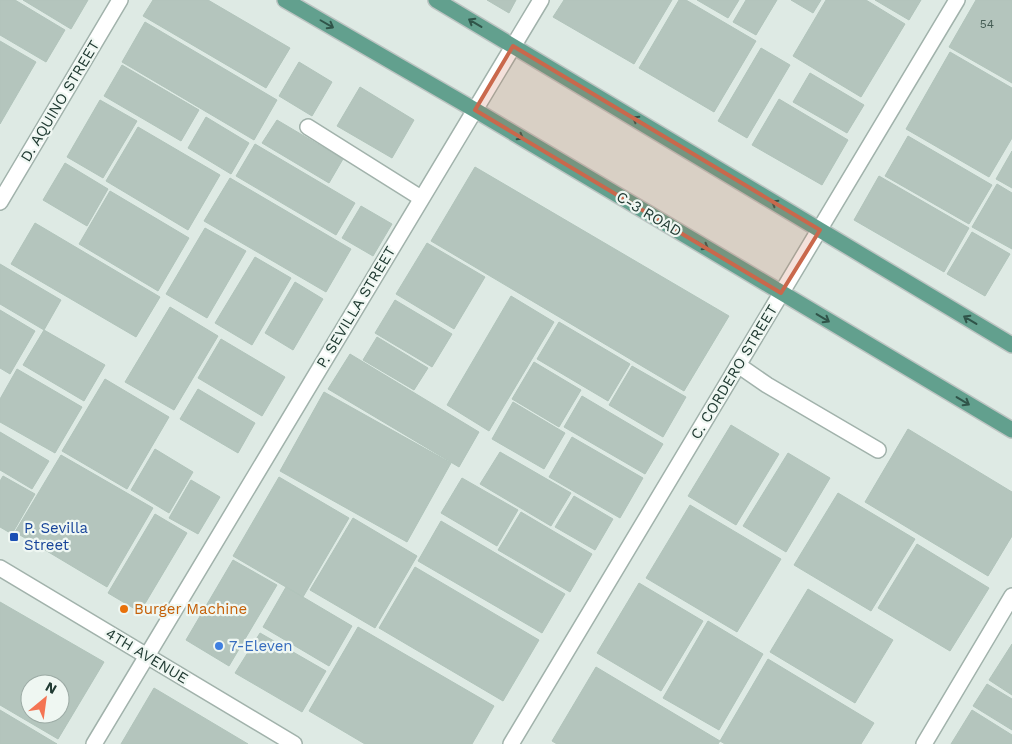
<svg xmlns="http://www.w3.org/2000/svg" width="1012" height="744" font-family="'Work Sans',sans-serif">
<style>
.building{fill:#b4c5bd;stroke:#b1c4bb;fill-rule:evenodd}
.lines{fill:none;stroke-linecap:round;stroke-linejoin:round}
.service-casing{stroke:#a1b2ab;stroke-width:18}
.minor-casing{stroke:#a1b2ab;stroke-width:18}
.tertiary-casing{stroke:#a1b2ab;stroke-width:18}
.primary-casing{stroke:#bcc4c2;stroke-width:18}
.service{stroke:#fff;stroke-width:15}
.minor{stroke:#fff;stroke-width:15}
.tertiary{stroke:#fff;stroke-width:15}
.primary{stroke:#62a08e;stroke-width:15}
.oneway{stroke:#305449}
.marked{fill:#ca684c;fill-opacity:0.2;stroke:#ca684c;stroke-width:4;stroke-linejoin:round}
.transit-dot{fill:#1a4fb4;stroke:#eff7f2;stroke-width:2}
.food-dot{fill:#e8710a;stroke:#eff7f2;stroke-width:2}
.shop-dot{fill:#3f7fe0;stroke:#eff7f2;stroke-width:2}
.labels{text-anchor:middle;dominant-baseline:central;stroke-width:4.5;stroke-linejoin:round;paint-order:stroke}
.number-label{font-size:12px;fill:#455d55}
.street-label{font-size:15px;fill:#203a32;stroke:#eff7f2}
.transit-label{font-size:15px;fill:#164399;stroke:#eff7f2;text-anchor:start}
.food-label{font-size:15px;fill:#c56008;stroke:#eff7f2;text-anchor:start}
.shop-label{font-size:15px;fill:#366cbe;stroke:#eff7f2;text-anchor:start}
</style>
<rect width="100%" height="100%" fill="#deeae4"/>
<path class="building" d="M0,0H15L65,30L46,62L0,35Z
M23,0H88L71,29Z
M153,0H208L290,48L266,88L143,16Z
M487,0H516L509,13Z
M564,0H672L634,64L553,17Z
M679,0H686L756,41L714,112L639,68Z
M697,0H739L728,18Z
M746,0H777L756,35L733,22Z
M791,0H821L813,13Z
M826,0H866L905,24L861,97L793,56Z
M875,0H921L909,20Z
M976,0H1012V83L949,47Z
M145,22L277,100L254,140L122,62Z
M0,41L36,62L0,124Z
M761,48L790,65L747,138L718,121Z
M950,52L1012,88V138L989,177L906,129Z
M299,62L332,82L312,116L279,96Z
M122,65L199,110L181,141L104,96Z
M810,73L864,105L847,133L793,102Z
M360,87L414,120L392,158L337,126Z
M779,99L848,140L822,185L752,145Z
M100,100L137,121L103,178L67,157Z
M206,117L249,143L231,174L188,148Z
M277,120L343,159L329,183L262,143Z
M138,127L220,175L188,230L106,181Z
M908,136L992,185L969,224L885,176Z
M255,144L355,203L336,235L236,176Z
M1012,151V188L996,179Z
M65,163L108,189L87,226L43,200Z
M475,167L729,316L684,391L431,241Z
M879,176L969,228L944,272L854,220Z
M230,178L351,249L326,292L204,221Z
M997,184L1012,193V249L972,227Z
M110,191L189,238L158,291L79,244Z
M361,206L392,224L373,256L342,238Z
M35,223L160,297L136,337L11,264Z
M205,228L246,251L207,318L166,294Z
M972,232L1010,254L985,296L947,274Z
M427,243L485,277L454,329L396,294Z
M255,257L291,278L252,345L215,323Z
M0,264L61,300L44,330L0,304Z
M295,282L323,299L293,350L265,333Z
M511,296L554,322L489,431L447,405Z
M395,300L452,334L432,367L375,333Z
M170,307L218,336L174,410L125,382Z
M0,310L35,331L10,374L0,368Z
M559,322L630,364L608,401L537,359Z
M44,330L105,365L84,401L23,365Z
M377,337L428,368L414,390L363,360Z
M221,339L285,377L262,416L198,378Z
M350,354L479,432L459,467L328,389Z
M534,362L581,390L559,427L512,399Z
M632,366L686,397L663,437L609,405Z
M17,369L82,407L55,453L0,422V399Z
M105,379L169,417L127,489L62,451Z
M198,389L255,423L238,453L180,419Z
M324,392L451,463L407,542L280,471Z
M582,396L663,444L645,474L564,427Z
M513,402L565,433L544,469L492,439Z
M731,425L779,454L736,525L688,496Z
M908,429L1012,492V536L988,576L865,502Z
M0,432L49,461L32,489L0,470Z
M572,437L643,478L620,518L549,477Z
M155,449L193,472L169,513L131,490Z
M500,452L571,493L551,526L480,484Z
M788,453L830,478L786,552L743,526Z
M61,455L153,508L107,587L15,532Z
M3,476L35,494L12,534L0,527V481Z
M279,477L349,518L303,597L233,556Z
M462,478L518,510L497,546L441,513Z
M191,480L220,497L198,534L169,518Z
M838,493L915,539L871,611L794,565Z
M574,496L613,519L595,550L555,527Z
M690,505L781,559L737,632L646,578Z
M521,512L592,554L570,592L498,550Z
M155,514L187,533L140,612L108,593Z
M353,518L417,556L375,628L310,590Z
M441,521L565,594L542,633L418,561Z
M917,544L989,588L950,651L878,608Z
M233,560L277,585L229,666L186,640Z
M415,567L539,640L503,701L379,628Z
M639,583L703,621L661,691L597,653Z
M286,587L352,626L329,666L263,627Z
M808,589L893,640L855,703L770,652Z
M0,602L104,662L58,739L0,705ZM30,684H60V714H30Z
M708,621L763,654L719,730L663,698Z
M358,627L494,706L472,744H365L309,711Z
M260,633L326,671L302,712L235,673Z
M1012,644V695L989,680Z
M768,659L874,723L861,744H725L720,741Z
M596,667L720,741L718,744H557L552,741Z
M987,684L1012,699V730L973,706Z
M154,688L248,744H121Z
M0,710L57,744H0Z
M972,710L1012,735V744H951Z"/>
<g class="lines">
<defs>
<path id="service" d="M308,127L421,198
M738,365L767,385L878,450"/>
<path id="minor" d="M94,744L541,0
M511,744L957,0
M924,744L1012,596"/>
<path id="tertiary" d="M0,202L120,0
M0,568L294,744"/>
<path id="primary" d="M285,0L475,110L1012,430
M436,0L1012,345"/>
</defs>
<use href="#service" class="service-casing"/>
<use href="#minor" class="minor-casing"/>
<use href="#tertiary" class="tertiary-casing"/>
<use href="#primary" class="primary-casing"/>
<use href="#service" class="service"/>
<use href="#minor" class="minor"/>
<use href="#tertiary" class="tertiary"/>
<use href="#primary" class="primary"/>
</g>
<defs><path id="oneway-shaft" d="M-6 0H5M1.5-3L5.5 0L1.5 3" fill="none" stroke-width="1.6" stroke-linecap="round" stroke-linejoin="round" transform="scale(1.25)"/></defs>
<g class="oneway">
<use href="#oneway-shaft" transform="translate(475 23) rotate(-149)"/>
<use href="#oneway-shaft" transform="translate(327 24) rotate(30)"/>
<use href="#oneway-shaft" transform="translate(639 121) rotate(-149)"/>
<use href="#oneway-shaft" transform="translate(517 135) rotate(31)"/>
<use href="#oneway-shaft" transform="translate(778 205) rotate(-149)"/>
<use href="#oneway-shaft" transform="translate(702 245) rotate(31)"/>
<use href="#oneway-shaft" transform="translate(823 318) rotate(31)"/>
<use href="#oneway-shaft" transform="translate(970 320) rotate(-149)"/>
<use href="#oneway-shaft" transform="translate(963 401) rotate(31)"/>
</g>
<path class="marked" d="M513,46L820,230L781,293L475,110Z"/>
<rect class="transit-dot" x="9" y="532" width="10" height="10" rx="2.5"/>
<circle class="food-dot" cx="124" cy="609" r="5"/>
<circle class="shop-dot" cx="219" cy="646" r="5"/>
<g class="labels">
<g class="number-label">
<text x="987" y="24">54</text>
</g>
<g class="street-label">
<text transform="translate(60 101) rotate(-59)">D. AQUINO STREET</text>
<text transform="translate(649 214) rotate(31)">C-3 ROAD</text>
<text transform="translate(356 307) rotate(-59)">P. SEVILLA STREET</text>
<text transform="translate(734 372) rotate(-59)">C. CORDERO STREET</text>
<text transform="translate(147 656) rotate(31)">4TH AVENUE</text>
</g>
<g class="transit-label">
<text x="24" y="528">P. Sevilla<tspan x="24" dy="17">Street</tspan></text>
</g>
<g class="food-label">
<text x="134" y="609">Burger Machine</text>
</g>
<g class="shop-label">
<text x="229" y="646">7-Eleven</text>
</g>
</g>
<g transform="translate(45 699) rotate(29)"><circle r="24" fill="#eff7f2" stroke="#9caba5"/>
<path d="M0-4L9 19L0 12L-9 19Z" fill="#f47453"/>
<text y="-8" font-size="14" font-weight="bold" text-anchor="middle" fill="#203a32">N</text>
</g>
</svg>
